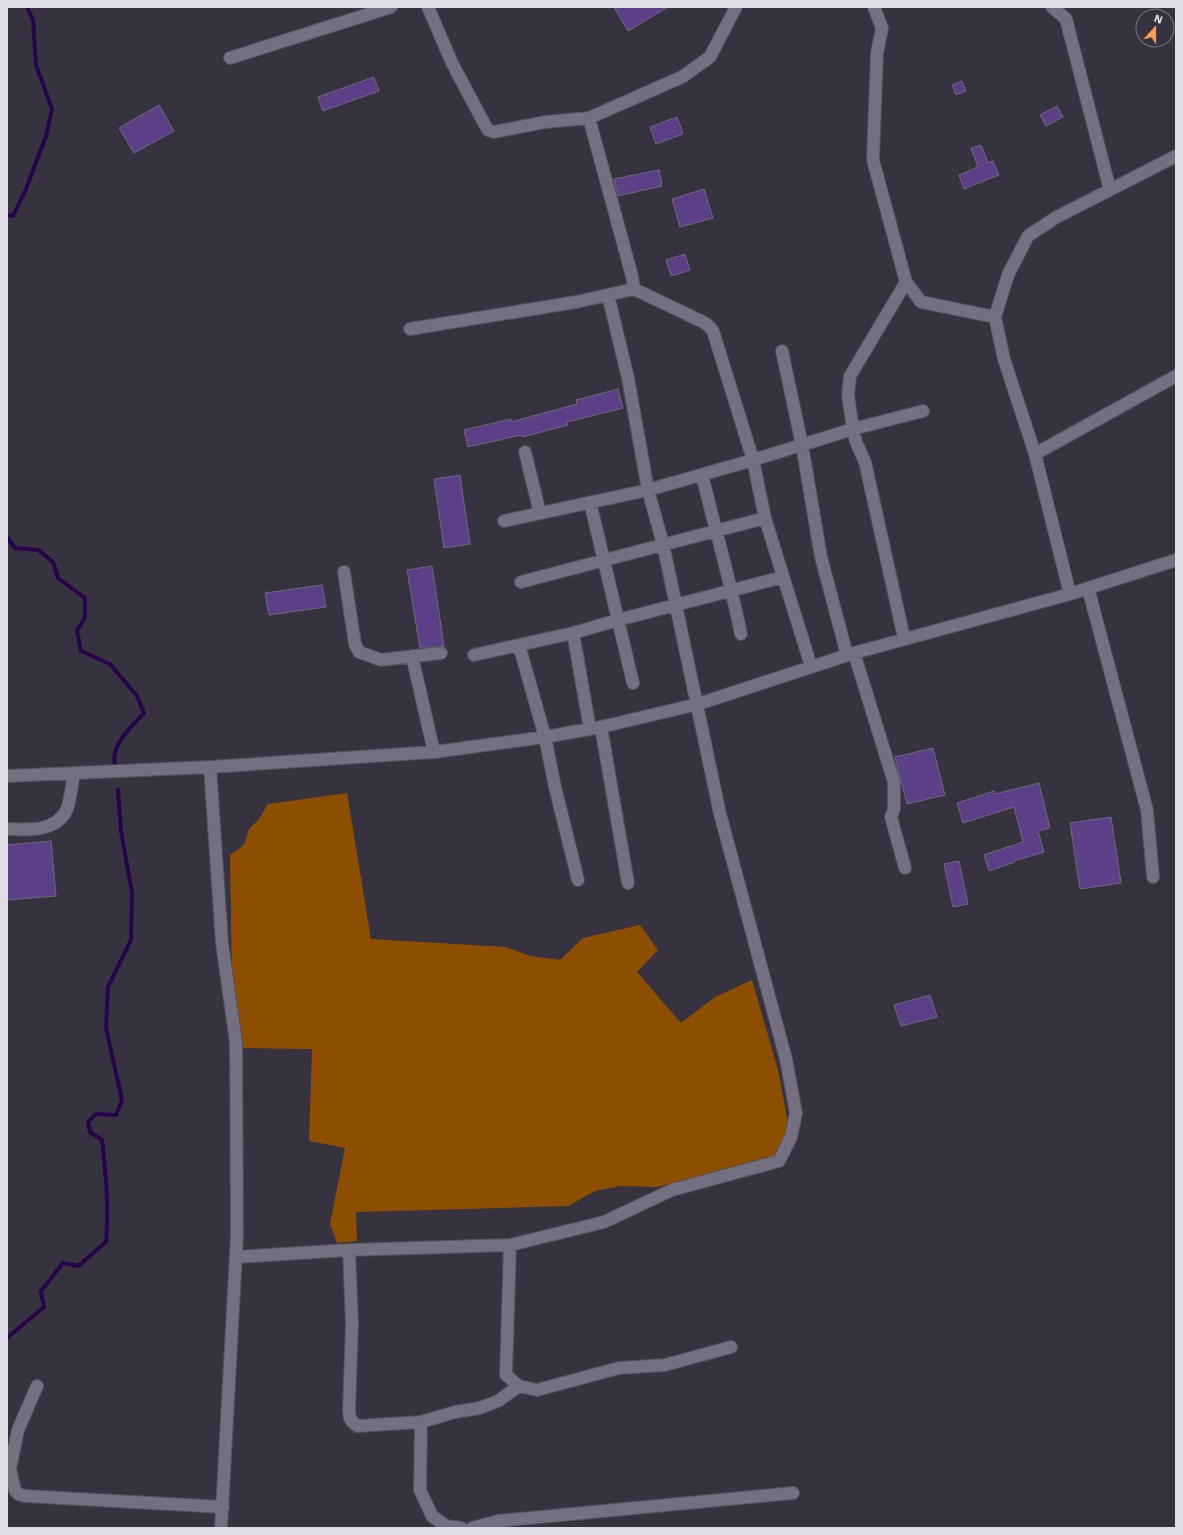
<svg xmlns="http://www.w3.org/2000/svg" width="1183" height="1535" font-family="'Work Sans',sans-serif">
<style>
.forest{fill:#8e4e00}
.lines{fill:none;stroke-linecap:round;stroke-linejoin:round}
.stream{stroke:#27044a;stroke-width:4}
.building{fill:#5b4087;stroke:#6e697a}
.minor-casing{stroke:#54505d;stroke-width:14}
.minor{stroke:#757081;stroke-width:12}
</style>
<rect width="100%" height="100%" fill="#363240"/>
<path class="forest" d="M347,793L371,939L506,947L530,956L560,960L583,938L640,925L658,950L637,972L681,1023L715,997L752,980L778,1070L788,1123L787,1139L779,1155L765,1162L657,1187L620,1186L595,1191L568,1206L356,1212L357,1241L337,1243L330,1224L345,1148L309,1141L312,1049L241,1048L232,985L230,855L244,845L249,829L259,819L268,804Z"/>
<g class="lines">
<path class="stream" d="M7,215L13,216L26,189L46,136L52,109L36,65L33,20L27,7
M7,537L15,548L38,550L53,562L58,578L85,598V618L77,630L81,651L110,664L137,696L144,713C132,726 110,745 115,765
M7,1338L44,1307L41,1291L63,1263L78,1266L106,1242C109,1208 106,1175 102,1140L90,1132L88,1122L96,1114L116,1115L122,1100L106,1028L108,987L131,940L132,892L121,831L118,790"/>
</g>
<path class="building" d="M614,7H668L628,31Z
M374,77L379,91L323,111L318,97Z
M962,81L966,91L956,95L952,85Z
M159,105L174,131L134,153L119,128Z
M1057,106L1063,117L1046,126L1040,115Z
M677,117L683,134L656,144L650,127Z
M981,145L988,163L993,161L999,175L964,189L959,175L978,167L971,148Z
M659,170L662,186L618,196L614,179Z
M704,189L713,218L680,227L672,199Z
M685,254L690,270L671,276L666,260Z
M618,389L623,408L567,422L568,425L522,437L521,435L468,447L464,430L511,419V422L577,404L576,400Z
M460,475L470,544L444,548L434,479Z
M432,566L444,646L420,648L407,570Z
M322,585L326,607L269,615L265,593Z
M933,748L945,795L907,804L895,757Z
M1039,783L1050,828L1038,831L1044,852L1014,861L1015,862L989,871L984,855L1023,842L1014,807L963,823L957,803L994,791L995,794Z
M1111,817L1121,883L1080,889L1070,823Z
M51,841L56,896L7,900V845Z
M959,861L968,904L953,907L944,864Z
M930,995L937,1017L901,1026L894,1005Z"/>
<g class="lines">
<defs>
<path id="minor" d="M428,7L452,63L485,125L488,130L494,132L545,122L589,118L682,77L710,57L736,7
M874,7L882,28L877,53L873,160L906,282L921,302L995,317
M1052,7L1066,19L1110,190
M230,58L391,7
M906,282L850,376L848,395L853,429L923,411
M634,289L701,321L708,325L713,331L753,460L765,518L811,666
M410,329L576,302L634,289L632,276L589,118
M782,351L802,445L821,557L847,655
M525,452L540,513
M1035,454L1176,376
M702,475C715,528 730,580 741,634
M590,502L633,683
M504,521L648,490L753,460L853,429L856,442L865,462L904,638
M344,572L355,644L359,652L381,660L441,653
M521,582L765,518
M1088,588L1147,810L1153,877
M1070,594L1035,454L1004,359L995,317L1008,275L1028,236L1055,218L1176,156
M573,633L590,729
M519,645L545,737L555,787L578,880
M854,653L894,782V809L891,817L905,868
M474,655L573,633L618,620L783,577
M412,656L434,752
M601,727L628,883
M210,767L222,943L236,1043L237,1236L221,1528
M7,776L210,767L434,752L545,737L601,727L698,704L854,653L1070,594L1176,560
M7,829C28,830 57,832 67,809C71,798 72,784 74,773
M510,1245L506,1375L519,1386L537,1390L619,1368L665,1365L731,1347
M349,1250L352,1324L349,1410L350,1419L357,1426L421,1422L455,1412L480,1408L498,1401L519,1386
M236,1257L349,1250L510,1245L604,1222L672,1190L779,1161L791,1137L796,1113L786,1059L720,814L663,544L648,490L628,378L608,295
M37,1386L18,1430L10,1469L15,1490L18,1494L25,1496L223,1507
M421,1422L420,1490L432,1516L446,1526L461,1528
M472,1528L498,1521L793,1493"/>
</defs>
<use href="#minor" class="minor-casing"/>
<use href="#minor" class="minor"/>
</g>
<rect width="1183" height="1535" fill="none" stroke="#e0dde7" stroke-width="16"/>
<g transform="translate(1155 28) rotate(21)"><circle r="19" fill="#363240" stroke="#7a7683"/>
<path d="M0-3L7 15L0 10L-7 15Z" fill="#f9a04c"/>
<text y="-6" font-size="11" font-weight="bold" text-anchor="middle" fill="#e0dde7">N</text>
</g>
</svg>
